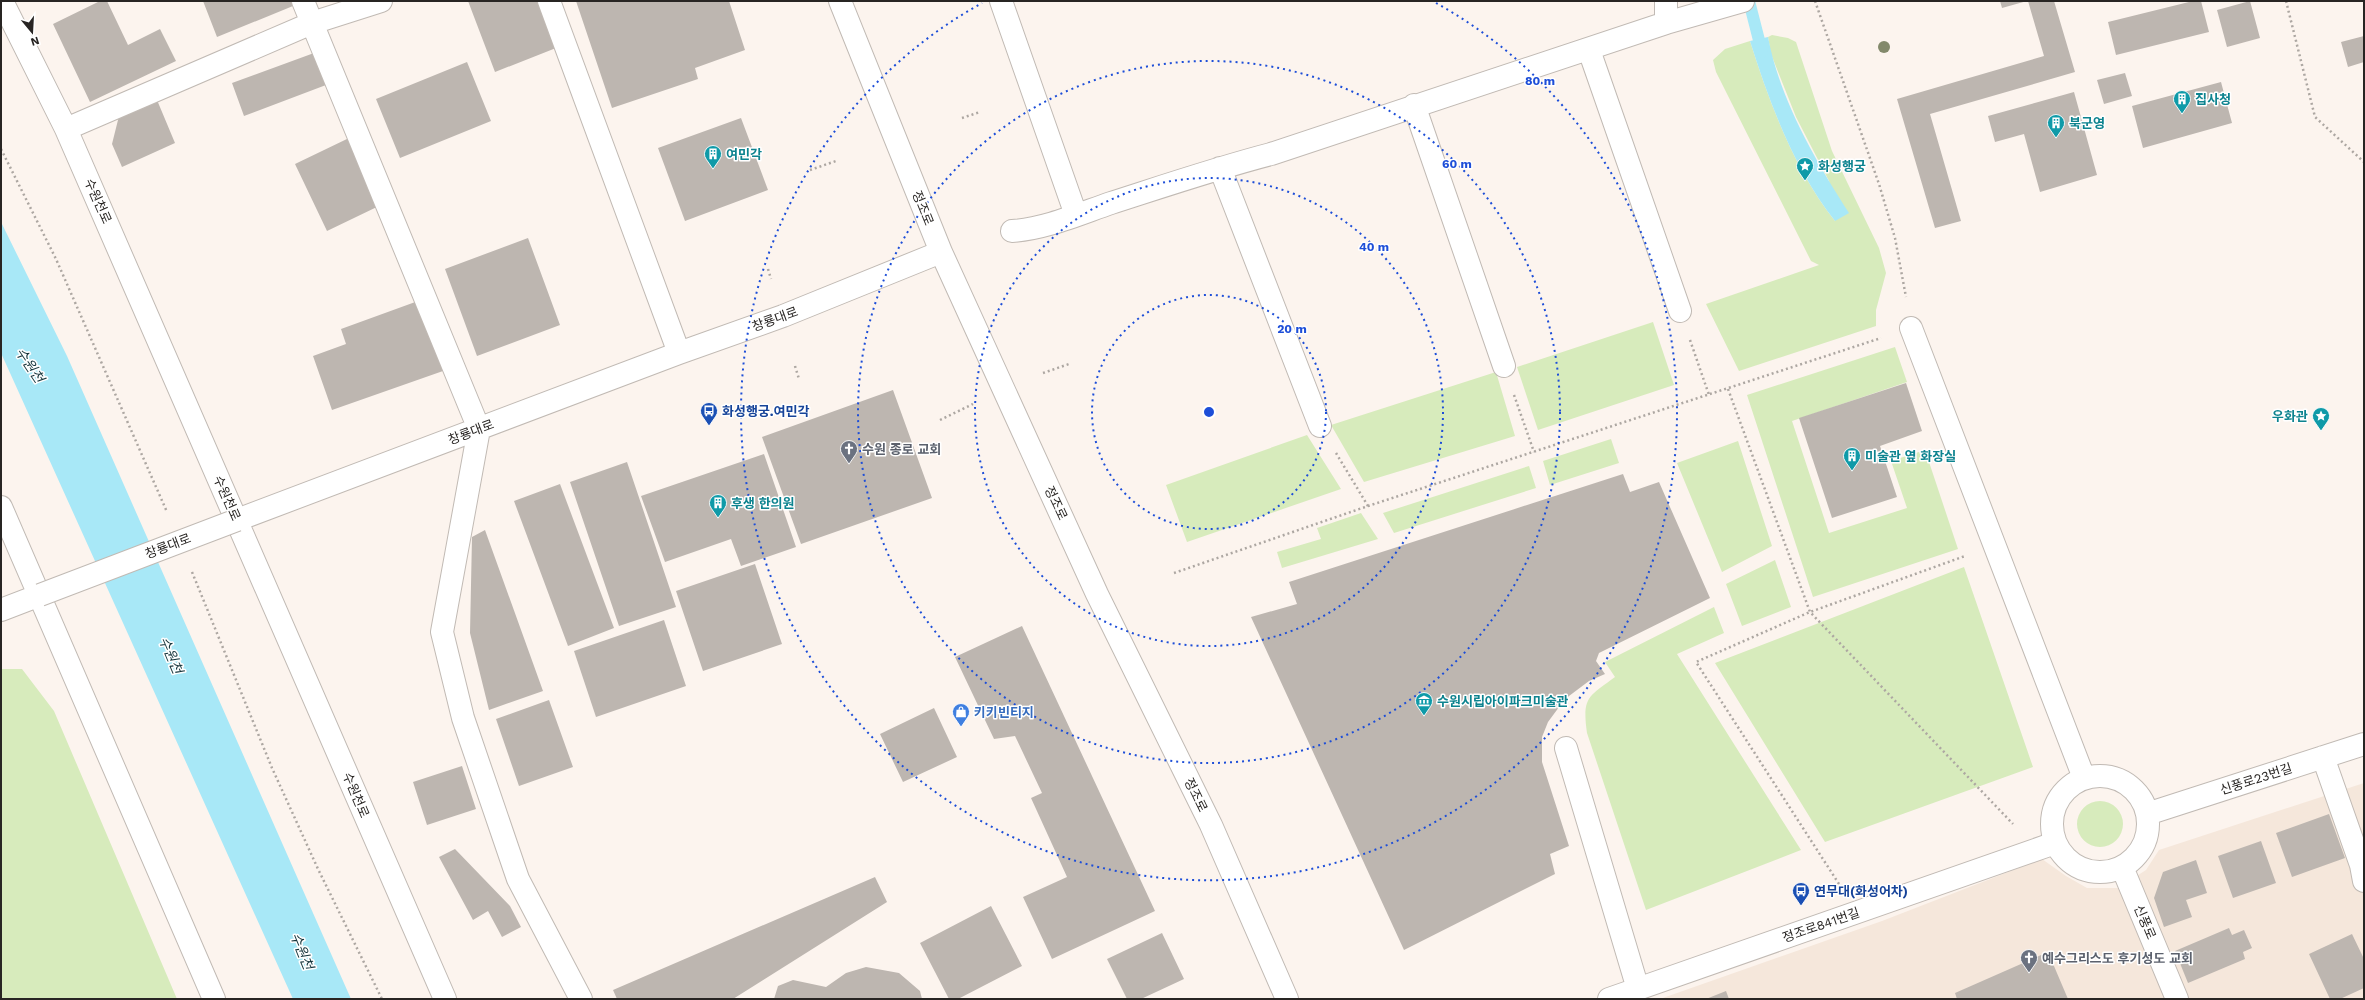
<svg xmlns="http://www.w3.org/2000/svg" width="2365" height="1000" font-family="'Work Sans','Noto Sans KR',sans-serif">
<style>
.built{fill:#f5e7db}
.green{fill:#d7ebbc}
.water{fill:#a8e8f7}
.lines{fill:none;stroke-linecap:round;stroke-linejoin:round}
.stream{stroke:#a8e8f7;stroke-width:12}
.building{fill:#bdb6b0}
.minor-casing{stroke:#c1bab4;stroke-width:24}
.path{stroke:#ada7a2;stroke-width:2.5;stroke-dasharray:2 3;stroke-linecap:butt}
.minor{stroke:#fff;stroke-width:22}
.minor-bridge-casing{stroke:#c1bab4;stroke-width:24;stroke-linecap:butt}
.minor-bridge{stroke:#fff;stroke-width:22}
.tree{fill:#83896b}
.ring{fill:none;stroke:#1d4ed8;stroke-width:2;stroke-dasharray:2 4}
.labels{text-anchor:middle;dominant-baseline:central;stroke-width:3;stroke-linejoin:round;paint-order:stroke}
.culture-label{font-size:13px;font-weight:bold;fill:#0d838f;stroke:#fff;text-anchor:start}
.street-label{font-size:13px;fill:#282523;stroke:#fff}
.transit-label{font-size:13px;font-weight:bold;fill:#164399;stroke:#fff;text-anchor:start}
.worship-label{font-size:13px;font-weight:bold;fill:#5b616d;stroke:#fff;text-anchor:start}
.shop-label{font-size:13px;font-weight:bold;fill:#366cbe;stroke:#fff;text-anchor:start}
.water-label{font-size:14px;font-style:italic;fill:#15343b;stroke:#fff}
.centre{fill:#1d4ed8;stroke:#fff;stroke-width:2}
.ring-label{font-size:12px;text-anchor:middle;font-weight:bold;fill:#1d4ed8;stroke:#fff;stroke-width:3;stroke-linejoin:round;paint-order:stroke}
</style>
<rect width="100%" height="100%" fill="#fcf4ee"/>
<path class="built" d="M2364,783V999H1660L1882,921L2042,859L2066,876L2087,888H2118L2146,870L2159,850Z"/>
<path class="green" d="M1772,35L1788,38L1796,42L1832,151L1879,248L1886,273L1876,310V326L1739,371L1706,304L1819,265L1811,261L1716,72L1713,60L1725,49L1750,41C1769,102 1795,171 1835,221L1829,181L1796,117L1771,54L1768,37Z
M1653,322L1674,385L1538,430L1517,367Z
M1895,347L1907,382L1792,421L1829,533L1907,508L1891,461L1925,450L1958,549L1813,597L1747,395Z
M1496,372L1515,436L1364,482L1331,425Z
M1307,435L1341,489L1187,542L1166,485Z
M1611,439L1619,463L1550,485L1543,461Z
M1738,441L1772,546L1722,572L1677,463Z
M1529,466L1536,488L1394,533L1383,513Z
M1361,513L1378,539L1282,568L1277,552L1321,539L1317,528Z
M1775,560L1791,607L1742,626L1726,584Z
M1964,567L2033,767L1825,842L1715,663Z
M1714,607L1724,633L1677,654L1801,850L1646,910L1587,733C1582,697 1588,697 1615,677L1605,662Z
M1,669H22L54,711L177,999H1Z
M2077 824a23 23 0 1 1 46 0a23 23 0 1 1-46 0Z"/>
<path class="water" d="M1768,37C1780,100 1815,160 1849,213L1835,221C1795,171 1769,102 1750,41Z
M1,222L67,356L351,999H293L1,353Z"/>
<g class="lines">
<path class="stream" d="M1749,1L1762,52"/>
</g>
<path class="building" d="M100,1H107L128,45L160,29L176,61L90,102L53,24Z
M203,1H291L293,6L217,37Z
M468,1H537L556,48L495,72Z
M576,1H729L745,50L695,68L698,79L612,108Z
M2000,1H2027L2002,8Z
M2028,1H2054L2075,72L1930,114L1961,221L1935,228L1897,99L2044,56Z
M2193,1H2201L2209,32L2116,55L2108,22Z
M2250,1L2260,38L2227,47L2217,10Z
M2364,36V62L2348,67L2341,42Z
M314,53L326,85L244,116L232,83Z
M467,62L491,121L400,158L376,99Z
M2125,73L2132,96L2104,104L2097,80Z
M2221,82L2232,123L2143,148L2132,106Z
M2074,92L2097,175L2040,192L2024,134L1995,142L1988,116Z
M157,100L175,143L122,167L112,144L119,116Z
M741,118L768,190L685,221L658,148Z
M349,138L381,205L327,231L295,164Z
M528,238L560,325L477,356L445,269Z
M418,301L443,371L332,410L313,356L346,344L341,329Z
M1906,383L1922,431L1880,446L1897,497L1832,518L1799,418Z
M893,390L932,498L801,544L762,437Z
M764,454L796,547L741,566L731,539L665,562L641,496Z
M627,462L676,607L619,626L570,482Z
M1623,474L1630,492L1659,482L1710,598L1599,653L1596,661L1605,674L1589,681L1565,699L1548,722L1542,737V762L1569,846L1550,854L1555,874L1404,950L1251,617L1297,604L1289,582Z
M560,484L614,628L568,646L514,501Z
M485,530L543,691L489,710L470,633L472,537Z
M755,564L782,644L703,671L676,591Z
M664,620L686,686L596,717L574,651Z
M1022,626L1155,911L1052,959L1023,897L1067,877L1031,798L1042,793L1015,736L994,739L955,657Z
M549,700L573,767L519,786L496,719Z
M934,708L957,757L903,782L880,734Z
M462,766L476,809L427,825L413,782Z
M2329,814L2345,858L2292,877L2276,833Z
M2261,841L2276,883L2233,898L2218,856Z
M455,849L510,906L521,927L502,937L488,911L473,920L439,857Z
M2196,860L2207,893L2186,900L2192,917L2164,927L2154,898L2163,872Z
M875,877L887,902L733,999H617L613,990Z
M991,906L1022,966L958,999H949L920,943Z
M2229,928L2232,935L2244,930L2252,948L2243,952L2245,959L2188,983L2175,951Z
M1162,933L1184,979L1141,999H1127L1107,959Z
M2352,934L2364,959V988L2340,999H2330L2309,954Z
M2048,952L2068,999H1957L1955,993Z
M866,967L899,973L920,991L922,999H774L778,986L793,980L826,987L846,973Z
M1726,991L1729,999H1706Z"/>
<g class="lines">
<defs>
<path id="minor" d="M2,1L66,129L445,999
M303,1L479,429L442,632L463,718L518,879L581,999
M549,1L679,353
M840,1L941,252L1097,594L1211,825L1287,999
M1001,1L1076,215
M1666,1V23
M1589,50L1680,311
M1414,105L1504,366
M66,129L312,23L381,1
M1220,168L1320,426
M1012,231C1045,229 1079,214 1111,203C1164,186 1217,168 1271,154L1666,23L1743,1
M1911,328L2084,778
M1,507L214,999
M237,520L679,353L783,316L941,252
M1,610L40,595
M1566,748L1638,989
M2323,757L2361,865L2364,881
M2052 824a48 48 0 1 1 96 0a48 48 0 1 1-96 0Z
M2147,814L2364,744
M2122,867L2177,999
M1609,999L2055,843"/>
</defs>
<use href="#minor" class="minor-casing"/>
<path class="path" d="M1815,1L1879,184L1895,238L1906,297
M2286,1L2315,117L2364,162
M962,118L980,112
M1,149L56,259L167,512
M810,170L836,161
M768,269L771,279
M1690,340L1709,395
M795,366L799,379
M1043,373L1069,364
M1728,389L1810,612L2013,824
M1514,395L1534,452
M940,420L973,404
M1336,453L1368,506
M192,572L272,768L318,869L382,999
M1174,573L1368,506L1881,338
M1839,884L1696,662L1810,612L1965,556"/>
<use href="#minor" class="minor"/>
<defs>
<path id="minor-bridge" d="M40,595L237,520"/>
</defs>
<use href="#minor-bridge" class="minor-bridge-casing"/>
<use href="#minor-bridge" class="minor-bridge"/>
</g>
<circle class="tree" cx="1884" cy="47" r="6"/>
<g class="ring">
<circle cx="1209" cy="412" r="117"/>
<circle cx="1209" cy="412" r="234"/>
<circle cx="1209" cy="412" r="351"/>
<path d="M1436 3A468 468 0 1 1 982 3"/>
</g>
<defs>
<symbol id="building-pin" viewBox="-11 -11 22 30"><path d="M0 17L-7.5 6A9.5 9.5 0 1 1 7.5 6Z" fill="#0f9aa8" stroke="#fff"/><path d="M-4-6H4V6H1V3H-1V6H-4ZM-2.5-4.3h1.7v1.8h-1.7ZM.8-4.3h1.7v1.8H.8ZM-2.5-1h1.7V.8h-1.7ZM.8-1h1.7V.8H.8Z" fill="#fff"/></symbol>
<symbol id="sight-pin" viewBox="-11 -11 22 30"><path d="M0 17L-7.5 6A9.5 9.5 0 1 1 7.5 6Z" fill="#0f9aa8" stroke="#fff"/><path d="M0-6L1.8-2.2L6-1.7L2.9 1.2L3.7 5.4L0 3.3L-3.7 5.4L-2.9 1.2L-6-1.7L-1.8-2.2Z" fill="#fff"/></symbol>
<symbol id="bus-pin" viewBox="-11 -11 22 30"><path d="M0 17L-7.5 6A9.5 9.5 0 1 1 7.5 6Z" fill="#1a4fb4" stroke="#fff"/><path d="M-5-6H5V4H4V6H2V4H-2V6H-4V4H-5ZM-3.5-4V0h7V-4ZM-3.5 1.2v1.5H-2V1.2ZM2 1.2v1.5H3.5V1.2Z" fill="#fff"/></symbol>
<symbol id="church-pin" viewBox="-11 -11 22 30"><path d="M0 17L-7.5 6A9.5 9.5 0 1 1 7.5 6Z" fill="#6b7280" stroke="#fff"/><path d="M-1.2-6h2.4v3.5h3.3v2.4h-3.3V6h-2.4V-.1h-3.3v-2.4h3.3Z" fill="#fff"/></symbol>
<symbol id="museum-pin" viewBox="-11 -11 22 30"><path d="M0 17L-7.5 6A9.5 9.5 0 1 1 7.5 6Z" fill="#0f9aa8" stroke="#fff"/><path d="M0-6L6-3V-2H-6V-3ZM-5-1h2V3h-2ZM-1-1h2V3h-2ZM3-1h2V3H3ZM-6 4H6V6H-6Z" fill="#fff"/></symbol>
<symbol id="shop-pin" viewBox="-11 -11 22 30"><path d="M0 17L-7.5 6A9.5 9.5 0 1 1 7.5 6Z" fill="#3f7fe0" stroke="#fff"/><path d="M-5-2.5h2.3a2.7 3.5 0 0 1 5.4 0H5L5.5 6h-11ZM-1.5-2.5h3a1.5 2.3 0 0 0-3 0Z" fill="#fff"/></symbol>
</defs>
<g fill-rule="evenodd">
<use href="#building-pin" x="2172" y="89" width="20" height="27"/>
<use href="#building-pin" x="2046" y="113" width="20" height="27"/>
<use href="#building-pin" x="703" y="144" width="20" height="27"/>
<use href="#sight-pin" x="1795" y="156" width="20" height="27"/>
<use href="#bus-pin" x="699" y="401" width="20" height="27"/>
<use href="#sight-pin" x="2311" y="406" width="20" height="27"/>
<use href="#church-pin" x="839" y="439" width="20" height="27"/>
<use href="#building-pin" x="1842" y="446" width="20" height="27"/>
<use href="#building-pin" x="708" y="493" width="20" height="27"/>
<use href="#museum-pin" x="1414" y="691" width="20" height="27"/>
<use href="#shop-pin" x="951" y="702" width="20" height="27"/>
<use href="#bus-pin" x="1791" y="881" width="20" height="27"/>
<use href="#church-pin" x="2019" y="948" width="20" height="27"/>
</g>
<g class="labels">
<g class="culture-label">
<text x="2195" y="99">집사청</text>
<text x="2069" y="123">북군영</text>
<text x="726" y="154">여민각</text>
<text x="1818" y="166">화성행궁</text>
<text x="2308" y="416" text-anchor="end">우화관</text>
<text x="1865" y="456">미술관 옆 화장실</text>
<text x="731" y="503">후생 한의원</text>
<text x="1437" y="701">수원시립아이파크미술관</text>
</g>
<g class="street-label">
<text transform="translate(98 201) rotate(66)">수원천로</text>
<text transform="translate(923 208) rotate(68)">정조로</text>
<text transform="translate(775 319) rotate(-20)">창룡대로</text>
<text transform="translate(471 432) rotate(-21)">창룡대로</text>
<text transform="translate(227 498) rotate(66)">수원천로</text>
<text transform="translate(1056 503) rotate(65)">정조로</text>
<text transform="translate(168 546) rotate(-21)">창룡대로</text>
<text transform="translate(2256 779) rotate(-18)">신풍로23번길</text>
<text transform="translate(356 795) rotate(67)">수원천로</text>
<text transform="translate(1196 795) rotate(64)">정조로</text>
<text transform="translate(2145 922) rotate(67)">신풍로</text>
<text transform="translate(1821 925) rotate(-19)">정조로841번길</text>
</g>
<g class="transit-label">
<text x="722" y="411">화성행궁.여민각</text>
<text x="1814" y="891">연무대(화성어차)</text>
</g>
<g class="worship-label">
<text x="862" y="449">수원 종로 교회</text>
<text x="2042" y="958">예수그리스도 후기성도 교회</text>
</g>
<g class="shop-label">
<text x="974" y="712">키키빈티지</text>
</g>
<g class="water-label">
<text transform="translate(30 365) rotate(56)">수원천</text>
<text transform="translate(171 655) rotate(67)">수원천</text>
<text transform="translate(302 951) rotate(68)">수원천</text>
</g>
</g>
<circle cx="1209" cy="412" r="6" class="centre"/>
<g class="ring-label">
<text x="1540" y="85">80 m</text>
<text x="1457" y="168">60 m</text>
<text x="1374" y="251">40 m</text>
<text x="1292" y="333">20 m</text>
</g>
<rect width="2365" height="1000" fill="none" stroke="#282523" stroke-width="4"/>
<g transform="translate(32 32) rotate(162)" stroke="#ffffff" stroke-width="3" paint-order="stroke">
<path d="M0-3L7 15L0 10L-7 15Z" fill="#282523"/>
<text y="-6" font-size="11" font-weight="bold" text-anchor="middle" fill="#282523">N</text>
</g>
</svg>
